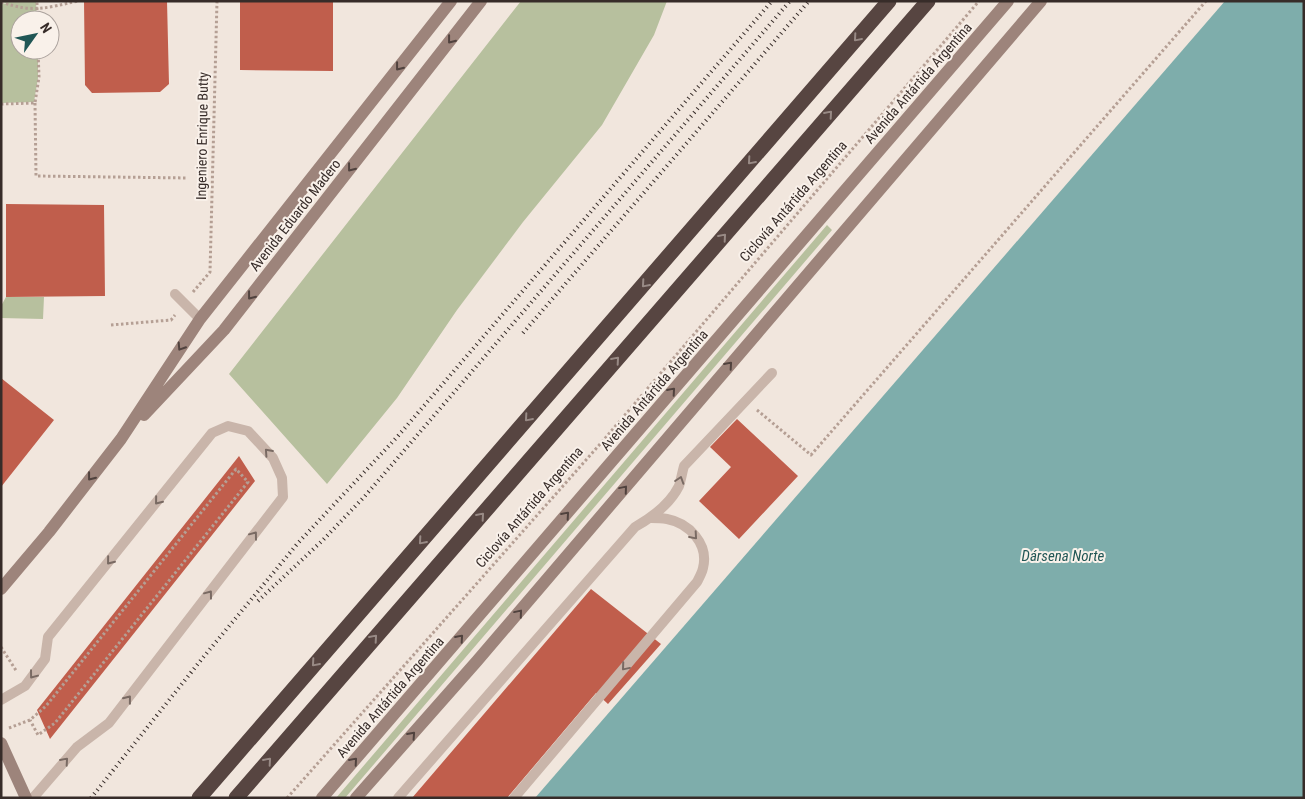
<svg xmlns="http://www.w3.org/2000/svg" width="1305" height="799" font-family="'Roboto Condensed',sans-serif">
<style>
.green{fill:#b7c09e}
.water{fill:#7eadab}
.building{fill:#c05e4c}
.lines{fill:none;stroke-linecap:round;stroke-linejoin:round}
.path{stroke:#b59f94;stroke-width:3;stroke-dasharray:2.5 2.5;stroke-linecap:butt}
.service{stroke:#c9b5aa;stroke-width:10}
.secondary{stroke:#9d847b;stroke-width:12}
.motorway{stroke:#574541;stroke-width:15}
.rail{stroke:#372c29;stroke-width:4;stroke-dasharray:1 4;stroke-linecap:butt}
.oneway{stroke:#988a85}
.oneway2{stroke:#50423e}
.oneway3{stroke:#796a63}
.labels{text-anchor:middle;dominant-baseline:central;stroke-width:4;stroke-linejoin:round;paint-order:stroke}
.street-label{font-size:14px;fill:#372c29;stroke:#f9f1ea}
.water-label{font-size:15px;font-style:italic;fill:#205655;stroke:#f9f1ea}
</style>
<rect width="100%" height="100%" fill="#f1e6dd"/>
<path class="green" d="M1,1H36L37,20H20V50H38V78L34,102L1,103V3L7,4Z
M521,1H667L654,35L602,125L523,222L457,310L397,398L327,484L229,374Z
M827,225L832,230L345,798H336Z
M6,297H44L43,319L1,318V306Z"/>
<path class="water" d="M1225,1H1304V798H535Z"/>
<path class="building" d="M84,1H167L169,84L160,92L92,93L85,85Z
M240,1H333V71L240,70Z
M6,204L104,205L105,296L6,297Z
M1,378L54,420L1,487Z
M737,419L798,476L739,539L699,501L731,467L710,447Z
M239,456L255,481L50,739L37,710Z
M591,589L661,644L608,704L596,693L507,798H412Z"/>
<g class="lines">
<path class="path" d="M1,2C33,13 46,8 78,1
M37,20V1
M35,103L36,176L188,178
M1,104L35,103L39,77L38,50
M193,292L210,272L217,1
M111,325L171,320L175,315
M757,410L811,455L1206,1
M1,647L17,672
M9,728L30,720L46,706L236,469L248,482L55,723L38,735L30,720
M287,798L601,443L979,1"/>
<path class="service" d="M175,294L200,319
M1,700L25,686L45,659L48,637L212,433L228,426L248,431L273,458L282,478L283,497L109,723L77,747L33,798
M398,798L635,527C651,518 670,504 679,486C681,480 682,473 684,466L772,373
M514,798L697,582C699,578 702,573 703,568C709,544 689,523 667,519C661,518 656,518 651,518"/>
<path class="secondary" d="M144,415L224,330L481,1
M1,589L49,532L121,439L200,319L451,1
M1,743L26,798
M322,798L1008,1
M356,798L477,661L1041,1"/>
<path class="motorway" d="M199,798L889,1
M236,798L928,1"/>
<path class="rail" d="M523,333L809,1
M258,601L323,540L365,496L790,1
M91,798L201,660L298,543L398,436L772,1"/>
</g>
<defs><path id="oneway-chevron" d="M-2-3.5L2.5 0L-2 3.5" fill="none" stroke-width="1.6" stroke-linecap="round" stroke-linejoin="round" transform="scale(1.25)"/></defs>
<g class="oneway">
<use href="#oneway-chevron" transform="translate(857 38) rotate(131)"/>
<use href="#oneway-chevron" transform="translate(829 114) rotate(-49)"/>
<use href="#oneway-chevron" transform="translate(751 161) rotate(131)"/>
<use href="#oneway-chevron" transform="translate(723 237) rotate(-49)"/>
<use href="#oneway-chevron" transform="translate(645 284) rotate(131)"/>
<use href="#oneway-chevron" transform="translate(616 360) rotate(-49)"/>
<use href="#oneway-chevron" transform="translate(528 418) rotate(131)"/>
<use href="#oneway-chevron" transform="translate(481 516) rotate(-49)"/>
<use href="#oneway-chevron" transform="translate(422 541) rotate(131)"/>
<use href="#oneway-chevron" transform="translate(374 638) rotate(-49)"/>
<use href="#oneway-chevron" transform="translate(315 663) rotate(131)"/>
<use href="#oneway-chevron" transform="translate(268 761) rotate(-49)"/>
</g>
<g class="oneway2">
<use href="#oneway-chevron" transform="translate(451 40) rotate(128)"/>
<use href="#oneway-chevron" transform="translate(399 67) rotate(128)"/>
<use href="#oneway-chevron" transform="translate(351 168) rotate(128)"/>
<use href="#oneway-chevron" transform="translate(251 296) rotate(128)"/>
<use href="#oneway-chevron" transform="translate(181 347) rotate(123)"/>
<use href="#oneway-chevron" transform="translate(729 365) rotate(-49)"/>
<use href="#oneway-chevron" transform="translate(672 391) rotate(-49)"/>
<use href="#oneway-chevron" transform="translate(91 477) rotate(128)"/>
<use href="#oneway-chevron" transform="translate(624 489) rotate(-50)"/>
<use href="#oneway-chevron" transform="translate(566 515) rotate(-49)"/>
<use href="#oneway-chevron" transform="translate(519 613) rotate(-50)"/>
<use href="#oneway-chevron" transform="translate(460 638) rotate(-49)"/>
<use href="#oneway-chevron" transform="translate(412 735) rotate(-48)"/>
<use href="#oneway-chevron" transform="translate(354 761) rotate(-49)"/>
</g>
<g class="oneway3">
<use href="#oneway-chevron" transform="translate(268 452) rotate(-132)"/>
<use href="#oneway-chevron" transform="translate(680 480) rotate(-72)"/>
<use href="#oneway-chevron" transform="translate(158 501) rotate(129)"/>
<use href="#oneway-chevron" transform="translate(254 535) rotate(-53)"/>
<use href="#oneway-chevron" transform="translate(694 536) rotate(49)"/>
<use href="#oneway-chevron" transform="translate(110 561) rotate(129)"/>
<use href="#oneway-chevron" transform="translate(209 594) rotate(-53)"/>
<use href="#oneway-chevron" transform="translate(625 667) rotate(130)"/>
<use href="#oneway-chevron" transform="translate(33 675) rotate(127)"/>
<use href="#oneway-chevron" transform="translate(128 699) rotate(-52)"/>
<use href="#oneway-chevron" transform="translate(65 761) rotate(-49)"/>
</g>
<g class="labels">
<g class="street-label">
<text transform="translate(918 83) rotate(-49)">Avenida Antártida Argentina</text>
<text transform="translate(202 136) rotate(-89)">Ingeniero Enrique Butty</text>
<text transform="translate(793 201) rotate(-49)">Ciclovía Antártida Argentina</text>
<text transform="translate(295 215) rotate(-52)">Avenida Eduardo Madero</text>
<text transform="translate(654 390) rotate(-49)">Avenida Antártida Argentina</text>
<text transform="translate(529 507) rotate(-49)">Ciclovía Antártida Argentina</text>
<text transform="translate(390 697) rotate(-49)">Avenida Antártida Argentina</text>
</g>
<g class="water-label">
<text x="1063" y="556">Dársena Norte</text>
</g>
</g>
<rect width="1305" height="799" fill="none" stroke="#372c29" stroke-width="5"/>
<g transform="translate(35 35) rotate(57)"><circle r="24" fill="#f9f1ea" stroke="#aba29d"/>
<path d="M0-4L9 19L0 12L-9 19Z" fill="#205655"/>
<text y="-8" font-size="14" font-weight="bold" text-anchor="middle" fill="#372c29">N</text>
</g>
</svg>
